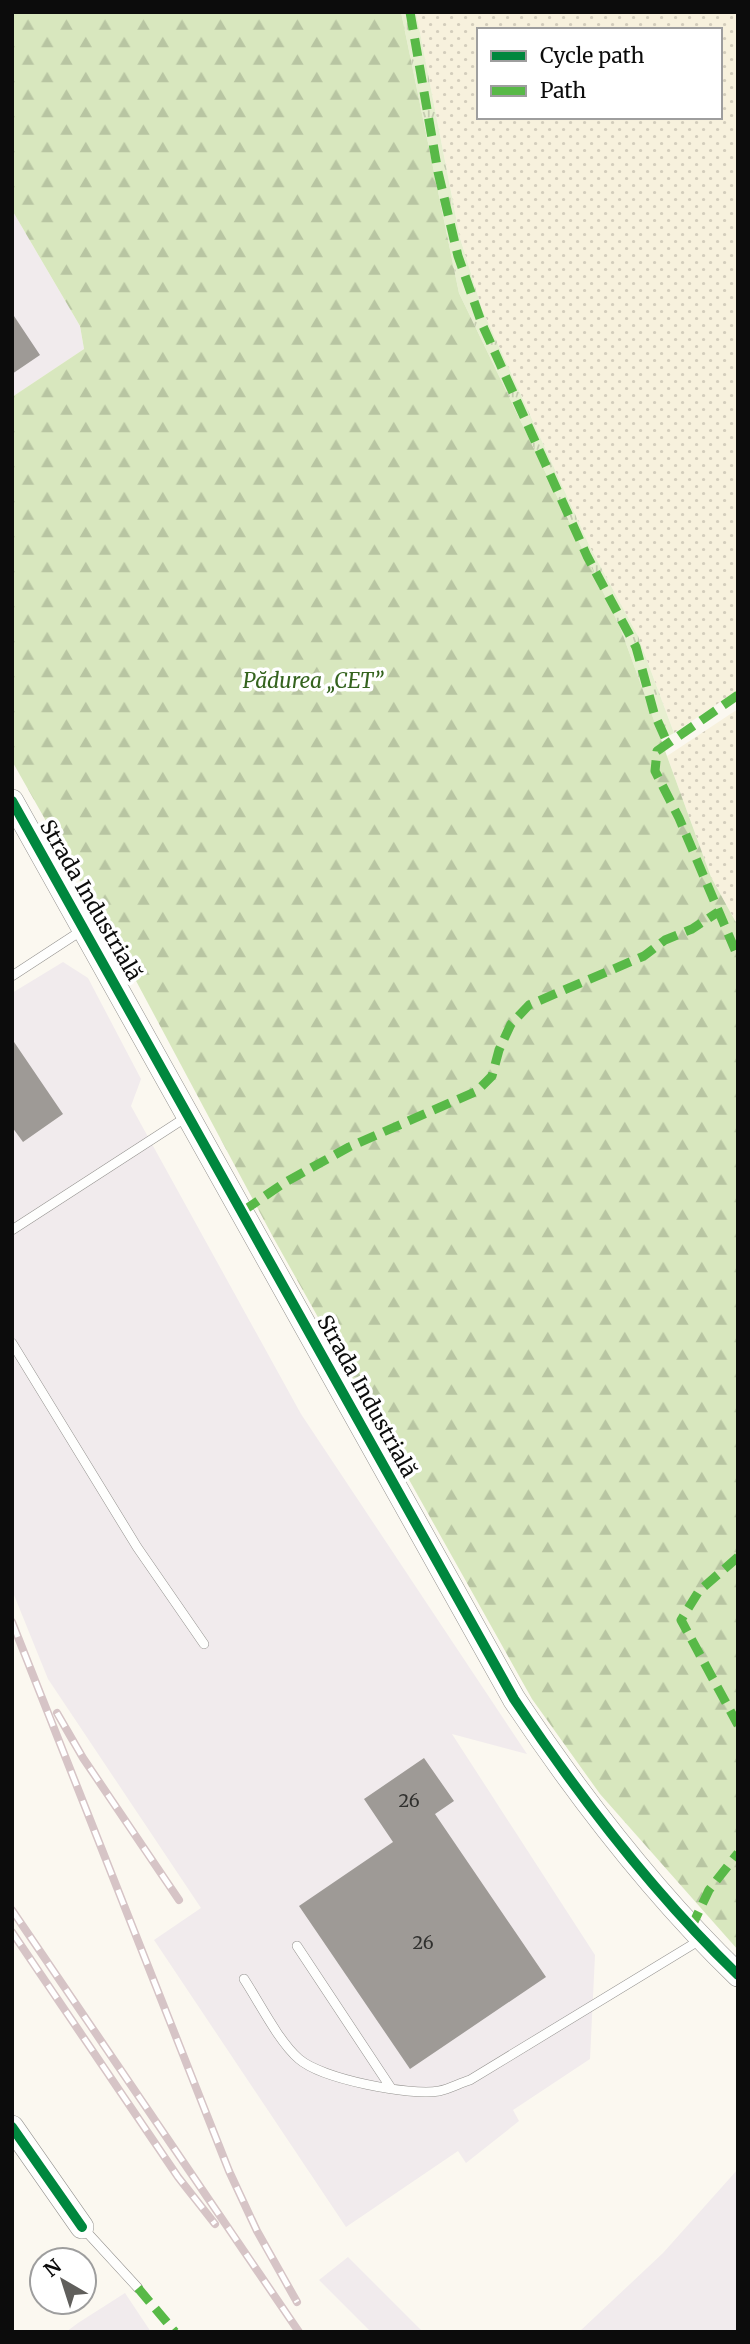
<svg xmlns="http://www.w3.org/2000/svg" width="750" height="2344" font-family="Merriweather,serif">
<style>
.industrial{fill:#f1ebed}
.farmland{fill:url(#farmland-dots);fill-rule:evenodd}
.grass{fill:url(#grass-tufts)}
.forest{fill:url(#forest-firs)}
.building{fill:#9e9a96}
.lines{fill:none;stroke-linecap:round;stroke-linejoin:round}
.service-casing{stroke:#94928f;stroke-width:10}
.tertiary-casing{stroke:#94928f;stroke-width:24}
.service{stroke:#fefefd;stroke-width:9}
.tertiary{stroke:#fefefd;stroke-width:23}
.rail-casing{stroke:#d6c4c6;stroke-width:8}
.rail{stroke:#fff;stroke-width:5;stroke-dasharray:16;stroke-linecap:butt}
.quiet{stroke:#58b947;stroke-width:9;stroke-dasharray:18 9;stroke-linecap:butt}
.cycleway-casing{stroke:#fff;stroke-width:15}
.cycleway{stroke:#00873e;stroke-width:10}
.labels{text-anchor:middle;dominant-baseline:central;stroke-width:7;stroke-linejoin:round;paint-order:stroke}
.number-label{font-size:18px;fill:#30302e}
.park-label{font-size:21px;font-style:italic;fill:#34631e;stroke:#fff}
.street-label{font-size:21px;fill:#0c0c0c;stroke:#fff}
</style>
<defs>
<pattern id="farmland-dots" width="8" height="8" patternUnits="userSpaceOnUse" patternTransform="scale(1.75)"><rect width="8" height="8" fill="#f7f1dd"/><path d="M2 2h.1M6 6h.1" fill="none" stroke="#d3cdbc" stroke-width="1.8" stroke-linecap="round"/></pattern>
<pattern id="grass-tufts" width="24" height="20" patternUnits="userSpaceOnUse" patternTransform="scale(1.75)"><rect width="24" height="20" fill="#e7efd0"/><path d="M3 7l-1-3M5 7V3M7 7l1-3M15 17l-1-3M17 17v-4M19 17l1-3" fill="none" stroke="#c5ccb1"/></pattern>
<pattern id="forest-firs" width="22" height="20" patternUnits="userSpaceOnUse" patternTransform="scale(1.75)"><rect width="22" height="20" fill="#d8e7be"/><path d="M5 1l3.5 6h-7zM16 11l3.5 6h-7z" fill="#b8c5a2"/></pattern>
</defs>
<rect width="100%" height="100%" fill="#fbf8f0"/>
<path class="industrial" d="M12,210L80,326L84,349L12,397Z
M63,962L88,978L141,1079L131,1106L301,1414L527,1754L452,1734L595,1955L590,2059L513,2110L519,2121L466,2163L458,2151L346,2227L154,1940L201,1908L48,1679L12,1590V993Z
M738,2169V2332H579L663,2253Z
M348,2257L423,2332H371L319,2280Z
M125,2293L151,2332H66L78,2323Z"/>
<path class="farmland" d="M416,12H738V690L674,733L638,636L590,547L482,309L460,238ZM479,30H720V117H479Z
M738,709V926L711,877L667,756Z"/>
<path class="grass" d="M401,12H416L460,238L482,309L590,547L638,636L674,733L661,740L620,627L459,293Z"/>
<path class="forest" d="M12,12H401L459,293L620,627L711,877L738,926V1950L600,1794L532,1699L273,1237L127,964L12,761V397L84,349L80,326L12,210Z"/>
<path class="building" d="M12,313L40,355L12,374Z
M12,1039L63,1114L23,1142L12,1127Z
M424,1758L454,1801L435,1814L546,1977L410,2069L299,1906L393,1842L364,1799Z"/>
<g class="lines">
<defs>
<path id="service" d="M12,976L84,929
M12,1230L188,1116
M12,1343L137,1547L204,1644
M297,1946L391,2088
M244,1979C259,2002 279,2042 299,2059C322,2079 409,2096 439,2091C449,2089 460,2083 470,2080L700,1940
M83,2228L138,2288"/>
<path id="tertiary" d="M12,801L514,1699C580,1798 652,1892 738,1975
M12,2127L82,2227"/>
</defs>
<use href="#service" class="service-casing"/>
<use href="#tertiary" class="tertiary-casing"/>
<use href="#service" class="service"/>
<use href="#tertiary" class="tertiary"/>
<defs>
<path id="rail" d="M12,1622L229,2171L257,2231L297,2302
M57,1713L83,1758L179,1900
M12,1910L299,2332
M12,1932L178,2177L215,2224"/>
</defs>
<use href="#rail" class="rail-casing"/>
<use href="#rail" class="rail"/>
<path class="quiet" d="M410,12L438,172L458,256L482,324L587,556L636,647L654,713L667,742
M738,695L657,751L655,771L679,818L738,957
M243,1211L284,1183L349,1147L477,1091L492,1076L499,1050L511,1024L529,1005L644,956L665,940L692,929L718,912
M738,1557L699,1591L681,1620L738,1725
M691,1928L709,1890L738,1853
M138,2288L175,2332"/>
<defs>
<path id="cycleway" d="M12,801L514,1699C580,1798 652,1892 738,1975
M12,2127L82,2227"/>
</defs>
<use href="#cycleway" class="cycleway-casing"/>
<use href="#cycleway" class="cycleway"/>
</g>
<g class="labels">
<g class="number-label">
<text x="409" y="1800">26</text>
<text x="423" y="1942">26</text>
</g>
<g class="park-label">
<text x="313" y="680">Pădurea „CET”</text>
</g>
<g class="street-label">
<text transform="translate(91 900) rotate(60)">Strada Industrială</text>
<text transform="translate(367 1396) rotate(61)">Strada Industrială</text>
</g>
</g>
<rect width="750" height="2344" fill="none" stroke="#0c0c0c" stroke-width="28"/>
<rect x="477" y="28" width="245" height="91" fill="#ffffff" stroke="#9e9e9e" stroke-width="2"/>
<rect x="491" y="51" width="35" height="10" fill="#00873e" stroke="#9e9e9e" stroke-width="2"/>
<text x="540" y="63" font-size="21" fill="#0c0c0c">Cycle path</text>
<rect x="491" y="86" width="35" height="10" fill="#58b947" stroke="#9e9e9e" stroke-width="2"/>
<text x="540" y="98" font-size="21" fill="#0c0c0c">Path</text>
<g transform="translate(63 2281) rotate(321)"><circle r="33" fill="#ffffff" stroke="#9e9e9e" stroke-width="2"/>
<path d="M0-5L12 26L0 18L-12 26Z" fill="#605f5c"/>
<text y="-10" font-size="19" font-weight="bold" text-anchor="middle" fill="#0c0c0c">N</text>
</g>
</svg>
